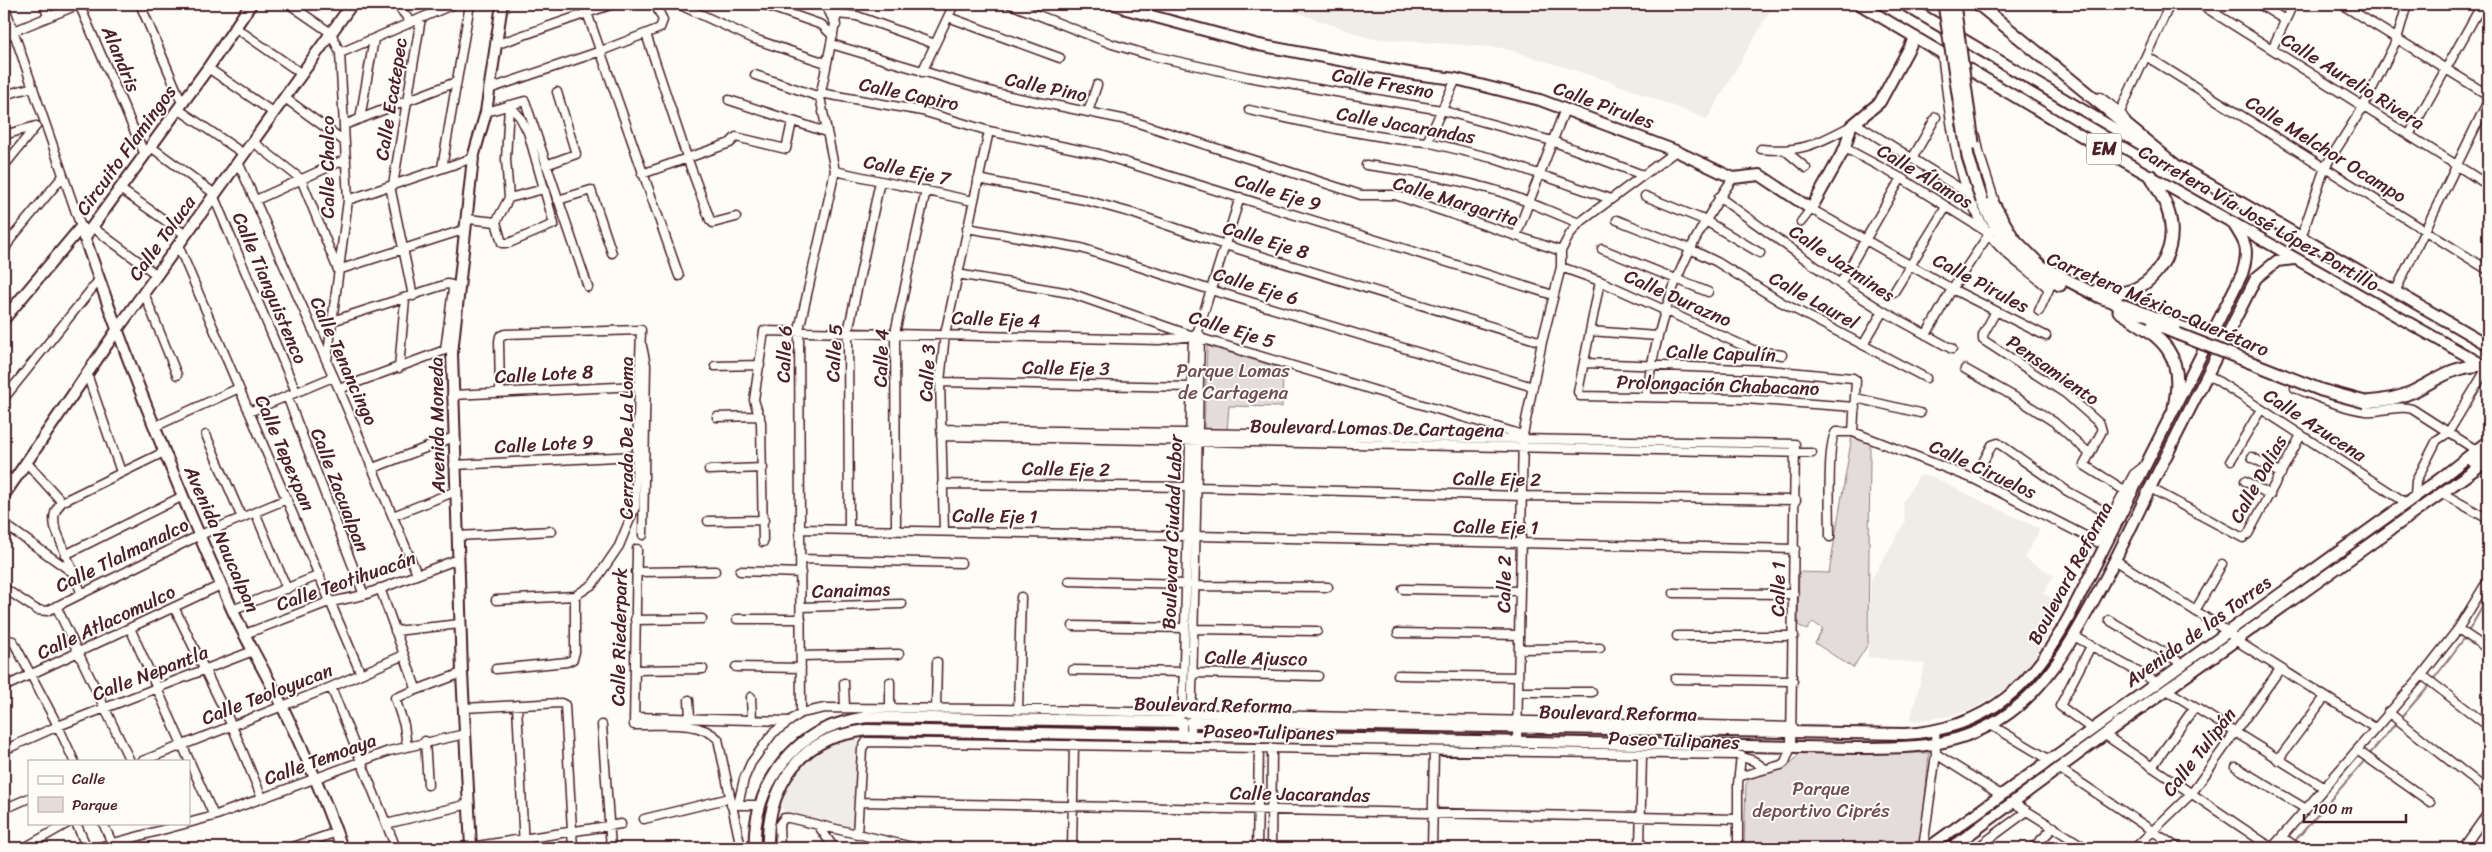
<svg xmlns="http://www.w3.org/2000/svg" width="2492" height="852" font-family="Sriracha,sans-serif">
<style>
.built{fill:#f0ece8}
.green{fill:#e3dcda;stroke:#967e82}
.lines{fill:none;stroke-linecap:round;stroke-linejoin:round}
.stream{stroke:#91777b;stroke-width:2}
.minor-casing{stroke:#4a1f2b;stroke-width:11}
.major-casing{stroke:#4a1f2b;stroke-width:14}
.highway-casing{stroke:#4a1f2b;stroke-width:15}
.minor{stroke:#fdfcf7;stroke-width:8}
.major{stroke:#fdfcf7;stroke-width:10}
.highway{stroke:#fdfcf7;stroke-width:11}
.highway-bridge-casing{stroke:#4a1f2b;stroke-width:15;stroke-linecap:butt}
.highway-bridge{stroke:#fdfcf7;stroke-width:11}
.labels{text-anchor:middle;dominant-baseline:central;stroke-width:4;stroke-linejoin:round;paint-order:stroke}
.shield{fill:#fdfcf7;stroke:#806168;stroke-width:1}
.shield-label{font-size:18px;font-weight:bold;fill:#4a1f2b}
.street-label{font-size:19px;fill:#4a1f2b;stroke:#fdfcf7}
.park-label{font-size:19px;fill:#704e57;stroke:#fdfcf7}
</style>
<rect width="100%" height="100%" fill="#fdfcf7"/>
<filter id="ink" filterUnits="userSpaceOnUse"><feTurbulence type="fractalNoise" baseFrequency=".02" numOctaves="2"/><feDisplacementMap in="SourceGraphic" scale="10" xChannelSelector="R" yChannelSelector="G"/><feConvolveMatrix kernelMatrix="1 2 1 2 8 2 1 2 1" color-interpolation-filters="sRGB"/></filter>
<g filter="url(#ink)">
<path class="built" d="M1273,4H1774L1707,119L1609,81L1503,48L1369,38Z
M1919,476H1930L2040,529L2024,558L2054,576L2043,594L2063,602L2051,630L2025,671L2002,691L1973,709L1945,717L1910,721L1925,664L1868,657L1871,580L1905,522L1903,502Z
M859,736L855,827L786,813L778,802L785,786L798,768L828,745L838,741Z"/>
<path class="green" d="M1207,346L1283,369L1282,407L1229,406L1227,431L1204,430Z
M1852,436L1870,442V457L1868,644L1853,668L1815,643L1823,629L1813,622L1807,630L1798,625L1799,572L1829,573Z
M1800,752L1929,753L1921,845L1744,848L1746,784C1755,769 1772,775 1786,767C1792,763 1796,758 1800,752Z"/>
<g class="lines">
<path class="stream" d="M2468,632L2488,597
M2433,680L2466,636
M2401,718L2430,684
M2368,756L2397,722
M2294,842L2365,760"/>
<defs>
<path id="minor" d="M4,4L81,227
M44,4L48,16
M79,4L145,155
M140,4L182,103
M289,4L331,33L340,53L348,200L327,361
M396,4L411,22
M584,4L679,276
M678,4L754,39L826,63
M762,4L822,25L833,36
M825,4L836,25
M1010,4L1112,44L1149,55L1248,77L1441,110L1552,141L1643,175
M1110,4L1126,9
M2200,4L2488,185
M2259,4L2285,20
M2341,4L2488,95
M2477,4L2488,11
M837,14L857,16L935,44
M948,17L1060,58
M236,28L302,74
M646,34L688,160L710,220L713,223L736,217
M4,38L14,31L80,4
M831,44L1000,94L1132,121L1349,191L1361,195H1395L1561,251
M495,45L613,4
M2272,49L2293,4
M340,53L454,4
M1942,53C1949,110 1955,187 1989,234C2005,257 2030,270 2049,289L2039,311
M2146,56L2488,270
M208,68L274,113
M922,72L954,4
M755,75L820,97
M489,89L601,51L660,28L663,20L655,4
M820,93L922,111L989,131L1099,154L1553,295
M4,95L33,87
M2100,97L2120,112L2126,121
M285,98L344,141
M729,100L826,132
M178,109L244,154
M1249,110L1336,129L1395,139L1427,142L1492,158L1611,199
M486,112L525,101L588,287
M1088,112L1097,85
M2120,112L2170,4
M360,119L374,39
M1855,123L1969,194
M344,125L456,82
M4,135L36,126
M2409,135L2481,6
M1976,136L1980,156L1994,199
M253,142L301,179L338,270L466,229
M1427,142L1456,79
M151,147L215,194
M1845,148L1901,178L1987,232
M1761,149C1801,153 1817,144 1851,126
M1787,152L1806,168
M1912,159L1936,117
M238,162L339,389L417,574
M546,165L576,154L557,92
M1366,165C1412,171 1457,179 1501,192C1528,201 1553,213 1579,223
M4,166L36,126
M442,168L470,4
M835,171L973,201
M642,174L730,143L736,137L786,149L792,122
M978,179L1085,200L1132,213L1225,245L1542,342
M393,185L421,18
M390,186L413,296
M120,189L186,235
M1645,196L1704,220L1760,253
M214,197L296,392
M1719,197L1840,284L1883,311L1952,349
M509,198L496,222L502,243H509L554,224L528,132L520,117L509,105
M509,198L506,159L509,105
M509,198L544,189
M256,200L346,159
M348,200L473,158
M558,200L591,190L612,253
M468,219L496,222
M1617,220L1688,248L1717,262L1781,302L1926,378
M1801,222L1811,209L1952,289L2046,336
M92,227L157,275
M967,228L1081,248L1211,290L1533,387
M1516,236L1565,109
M2301,238L2325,167L2363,107L2397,39L2407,4
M178,245L361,674
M1602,249L1708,292
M4,251L10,240L63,176
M1561,267L1600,281L1753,350L1782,355
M957,274L1070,293L1193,336L1523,435
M1600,281L1578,392L1580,396L1745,399L1855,407
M1840,284L1901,178
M1894,292L1946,207
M2395,292L2488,101
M144,293L177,375
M1996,311L1983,335V340L2066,394L2100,424L2102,431L2084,465L2124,490
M332,321L447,284L452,285L453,289L445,350L339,389
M1590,331L1657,336
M1926,335L1952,289L1991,231
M1863,345L1883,311
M642,346L646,365L643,535
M1585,363L1768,370L1853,378L1856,380L1853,432
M715,366L760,365
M399,368L405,299
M1965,369L2020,400L2054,422L2089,453
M87,374L121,472
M2207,374L2405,502
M940,382L1192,387
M2295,388C2318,397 2341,408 2366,411C2381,413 2397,404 2412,409L2476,450
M452,395L638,386
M287,396L364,595
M5,397L99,280
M1646,397C1659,310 1683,250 1733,178
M1856,398L1920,413
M249,412L333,377
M717,417L760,416
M154,427L239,388
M941,429C1226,432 1510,440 1795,444L1791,747L1785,762L1781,765L1741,776
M206,435L242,518
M941,436L1812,453
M2252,457L2281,474
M2231,460L2261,409
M27,463L62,502
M454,465L636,456
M373,468L454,437
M709,470L763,468
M4,474L13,482
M1974,479L1992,445L1998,443L2067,491L2111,515
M2245,481L2270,495
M942,484L1190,487
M1198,487L1522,496L1796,500
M2150,488L2243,538L2248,534L2301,435
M2442,493L2488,519
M2415,495L2416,481L2437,440L2448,433L2487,368
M255,512L287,589
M393,516L456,491
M708,521L764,520
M4,524L72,572
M802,529L1188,536
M849,529L848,332L880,181
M896,529L895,333L926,190
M944,531L940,382L945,334L989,131
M457,536L552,531
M1196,536L1795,549
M1830,537C1830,521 1827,439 1836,432H1853L1974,479L2097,542L2134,474L2143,467
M763,542L761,422L754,400L764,331L1159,340L1193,336
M637,549L634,725C660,726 698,719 718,739L741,848
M65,555L183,496
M801,559L961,563
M2115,560L2227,631L2237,641L2375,728
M740,571L801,573
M636,572L715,571
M1069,581L1187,584
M1195,586L1328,587
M4,588L37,610L47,611L200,535L287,499
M380,588L416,688
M1403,589L1520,591
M81,592L55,527C53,517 54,510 62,502L164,452
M1674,593L1794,594
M496,600L575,596L593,584L619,546L635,507L641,330L505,334L500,336L499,341L500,392
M56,606L130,761
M174,607L232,726L262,798
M801,607L902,604
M232,610L320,575
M2195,611L2222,564
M737,619H801
M635,620L702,619
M2109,620L2183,664
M1073,626L1185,628
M130,628L214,816
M1194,629L1317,631
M2458,629L2488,649
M395,631L460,624
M1398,633L1519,635
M245,634L326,603L364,595L458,559
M1677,636H1794
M2074,636L2156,682
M4,643L9,640L13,641L58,726L74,761
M2091,646L2060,706L2092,729
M1519,649L1600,648
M801,656L899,654
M736,667L801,668
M496,669L567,662L573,659L575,652V596
M635,670L703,669
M1073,670L1184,672
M1193,673L1318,676
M1398,675L1518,677
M2422,675L2488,726
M1675,679L1793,681
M844,683L845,708
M4,687L221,585
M331,687L396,848
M2167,690L2325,788
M1518,692H1592
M751,697L752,720
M689,700L690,718
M517,705L524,848
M464,708L561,703L565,705L573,848
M890,708V682
M936,709L937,662
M1018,710L1021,597
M2388,712L2488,791
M801,713L799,330L835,171L820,97L837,14L835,4
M634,717L790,721
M602,725L611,848
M1991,725L2050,760
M2105,735L2272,848
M1182,736L1193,336L1198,331L1240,197
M1191,736L1200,335
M425,741L428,785
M1517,741L1523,435L1542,342L1561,267V251L1570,234L1579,223L1676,151
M407,746L404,725L395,698L462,673
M4,750L58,726L253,651
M2357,750L2430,802
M1936,754L2001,795
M2278,760L2325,697
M142,761L331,687L404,655
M2152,767L2194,708
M2236,767L2306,809
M2060,769L2178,848
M860,802L1738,819
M2014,803L2086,848
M731,805H738L744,779L751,763L773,733L801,713L825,708L1002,709L1793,727
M738,805H761
M4,809L29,798
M644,819L730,798
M76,823L87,848
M103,823L112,843
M386,824L469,804
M818,825L834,848
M857,835L862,749L866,742L1737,755L1754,761L1764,768
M2282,837L2298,848
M470,847L621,824
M24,848L68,823
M95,848L214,816L389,751L465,734
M290,848L337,832
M780,848L779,825L784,818H789L917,848
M1072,848L1074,744
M1257,848L1259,748
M1271,848L1272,749
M1432,848L1434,751
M1640,848L1642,755
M1738,848V784L1741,756
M1923,848L1936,754L1935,731
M1977,848L2027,811
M2033,848L2054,827
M2135,848L2192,793L2280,669
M2272,848L2422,675L2458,629L2488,580
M2463,848L2488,813"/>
<path id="major" d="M1129,4L1126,9L1259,45L1414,74L1456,79L1540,100L1676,151L1733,178L1760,175L1811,209L1845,148L1851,126L1880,102L1915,37
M1859,4L2122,160L2485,366
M1903,4L2154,152
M2169,161L2488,345
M81,227C125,357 175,484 232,609C247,642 266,673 282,706C305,752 325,800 342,848
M84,238L208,68L251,4
M4,319L81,227
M2472,461L2488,450
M4,495L117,330L352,4
M1191,722L1905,734C1989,729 2034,684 2071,613L2242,274C2250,249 2246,243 2232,222
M471,848L462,673L452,353L473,158L486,112L502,4
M755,848C752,801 779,752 822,730C836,723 851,720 866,717L1182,722
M768,848C766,805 787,757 829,739C841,734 854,732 867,730L1857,748C1909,748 1953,748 1999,720C2045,691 2069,646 2094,600C2114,563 2132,526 2150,488C2185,418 2221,348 2256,278L2277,261L2294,259
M1928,848L2441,478L2488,441
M1951,848L2123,721L2488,460"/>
<path id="highway" d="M1978,4L2174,164
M1987,193L2013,238L2041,266L2100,297L2223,343
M1982,201C2001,241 2020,266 2060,285
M2097,290C2104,291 2113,294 2120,293C2151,289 2174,257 2171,226C2170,208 2159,191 2151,176
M2119,311C2161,338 2186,351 2174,407
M2153,324L2178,334
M2365,402C2381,401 2397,399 2412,392C2441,378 2449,367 2484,365"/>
</defs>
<use href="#minor" class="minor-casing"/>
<use href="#major" class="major-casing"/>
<use href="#highway" class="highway-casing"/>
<use href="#minor" class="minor"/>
<use href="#major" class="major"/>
<use href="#highway" class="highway"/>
<defs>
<path id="highway-bridge" d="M1944,4L1968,157L1982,201
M1954,4L1973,143
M2178,334L2321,390L2365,402"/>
</defs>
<use href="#highway-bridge" class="highway-bridge-casing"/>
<use href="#highway-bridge" class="highway-bridge"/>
</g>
</g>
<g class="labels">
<rect class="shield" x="2086.5" y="133.5" width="35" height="31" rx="4"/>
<g class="shield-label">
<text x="2104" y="149">EM</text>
</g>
<g class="street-label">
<text transform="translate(121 59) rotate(67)">Alandris</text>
<text transform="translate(2353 81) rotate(32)">Calle Aurelio Rivera</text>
<text transform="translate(1383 83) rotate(10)">Calle Fresno</text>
<text transform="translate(1046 87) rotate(12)">Calle Pino</text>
<text transform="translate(909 94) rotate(12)">Calle Capiro</text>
<text transform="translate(391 99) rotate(-81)">Calle Ecatepec</text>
<text transform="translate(1604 105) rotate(20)">Calle Pirules</text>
<text transform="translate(1406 125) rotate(10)">Calle Jacarandas</text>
<text transform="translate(2326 149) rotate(32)">Calle Melchor Ocampo</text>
<text transform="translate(126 150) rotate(-54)">Circuito Flamingos</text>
<text transform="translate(327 167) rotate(-90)">Calle Chalco</text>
<text transform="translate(907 170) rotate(12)">Calle Eje 7</text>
<text transform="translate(1925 176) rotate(31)">Calle Álamos</text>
<text transform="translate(1278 192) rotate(17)">Calle Eje 9</text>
<text transform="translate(1456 201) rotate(17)">Calle Margarita</text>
<text transform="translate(2259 218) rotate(30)">Carretera Vía José López Portillo</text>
<text transform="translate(162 238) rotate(-54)">Calle Toluca</text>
<text transform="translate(1266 240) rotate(17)">Calle Eje 8</text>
<text transform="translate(1842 263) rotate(34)">Calle Jazmines</text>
<text transform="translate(1981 283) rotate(28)">Calle Pirules</text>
<text transform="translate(1256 286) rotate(17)">Calle Eje 6</text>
<text transform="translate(270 288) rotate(67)">Calle Tianguistenco</text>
<text transform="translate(1678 298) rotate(24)">Calle Durazno</text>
<text transform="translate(1814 300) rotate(29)">Calle Laurel</text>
<text transform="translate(2158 304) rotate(23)">Carretera México-Querétaro</text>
<text transform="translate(996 319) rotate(2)">Calle Eje 4</text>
<text transform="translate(1232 329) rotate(17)">Calle Eje 5</text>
<text transform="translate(834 353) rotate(-87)">Calle 5</text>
<text transform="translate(1721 353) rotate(2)">Calle Capulín</text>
<text transform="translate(784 354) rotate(-88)">Calle 6</text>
<text transform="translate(881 358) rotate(-88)">Calle 4</text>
<text transform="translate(344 361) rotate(66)">Calle Tenancingo</text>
<text transform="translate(1066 368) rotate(1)">Calle Eje 3</text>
<text transform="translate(2053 370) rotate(35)">Pensamiento</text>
<text transform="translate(927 373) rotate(-87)">Calle 3</text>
<text transform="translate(544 374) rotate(-3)">Calle Lote 8</text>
<text transform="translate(1718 385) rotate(2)">Prolongación Chabacano</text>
<text transform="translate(437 425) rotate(-91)">Avenida Moneda</text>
<text transform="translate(2315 425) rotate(33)">Calle Azucena</text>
<text transform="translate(1377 428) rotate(1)">Boulevard Lomas De Cartagena</text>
<text transform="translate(626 438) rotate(-90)">Cerrada De La Loma</text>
<text transform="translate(544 444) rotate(-3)">Calle Lote 9</text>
<text transform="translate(285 453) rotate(67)">Calle Tepexpan</text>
<text transform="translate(1066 469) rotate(1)">Calle Eje 2</text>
<text transform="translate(1983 469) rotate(25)">Calle Ciruelos</text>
<text transform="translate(1497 479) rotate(1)">Calle Eje 2</text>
<text transform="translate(2258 479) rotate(-61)">Calle Dalias</text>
<text transform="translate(340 490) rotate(69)">Calle Zacualpan</text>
<text transform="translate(995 516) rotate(1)">Calle Eje 1</text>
<text transform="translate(1496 527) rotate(1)">Calle Eje 1</text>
<text transform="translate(1172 532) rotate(-88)">Boulevard Ciudad Labor</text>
<text transform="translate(222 539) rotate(66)">Avenida Naucalpan</text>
<text transform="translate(122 555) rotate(-26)">Calle Tlalmanalco</text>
<text transform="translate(2070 573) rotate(-62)">Boulevard Reforma</text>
<text transform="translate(346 581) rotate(-19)">Calle Teotihuacán</text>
<text transform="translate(1504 584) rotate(-89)">Calle 2</text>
<text transform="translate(1778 589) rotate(-89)">Calle 1</text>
<text transform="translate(851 590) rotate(-2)">Canaimas</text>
<text transform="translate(106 622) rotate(-25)">Calle Atlacomulco</text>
<text transform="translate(2198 631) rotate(-36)">Avenida de las Torres</text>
<text transform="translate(619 637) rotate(-89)">Calle Riederpark</text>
<text transform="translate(1256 658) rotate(1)">Calle Ajusco</text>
<text transform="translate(150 673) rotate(-21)">Calle Nepantla</text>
<text transform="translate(267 694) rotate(-21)">Calle Teoloyucan</text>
<text transform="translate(1213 705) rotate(1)">Boulevard Reforma</text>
<text transform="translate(1618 713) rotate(1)">Boulevard Reforma</text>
<text transform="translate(1269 732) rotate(1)">Paseo Tulipanes</text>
<text transform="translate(1674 740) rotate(2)">Paseo Tulipanes</text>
<text transform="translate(2199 752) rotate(-52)">Calle Tulipán</text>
<text transform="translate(320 759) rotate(-20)">Calle Temoaya</text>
<text transform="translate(1300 794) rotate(1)">Calle Jacarandas</text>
</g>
<g class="park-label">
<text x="1233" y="370">Parque Lomas<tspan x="1233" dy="22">de Cartagena</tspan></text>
<text x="1821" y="788">Parque<tspan x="1821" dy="22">deportivo Ciprés</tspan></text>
</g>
</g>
<rect width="2492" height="852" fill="none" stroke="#fdfcf7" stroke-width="20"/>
<rect x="10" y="10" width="2472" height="832" fill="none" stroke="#4a1f2b" stroke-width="2" filter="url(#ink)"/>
<rect x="28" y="760" width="162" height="65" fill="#fdfcf7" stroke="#b5a4a5"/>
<rect x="38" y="776" width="25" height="8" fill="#fdfcf7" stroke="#b5a4a5"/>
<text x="72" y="784" font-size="15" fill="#4a1f2b">Calle</text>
<rect x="38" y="797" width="25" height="15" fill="#e3dcda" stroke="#b5a4a5"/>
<text x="72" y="810" font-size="15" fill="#4a1f2b">Parque</text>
<path d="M2304 814v8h102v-8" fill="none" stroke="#4a1f2b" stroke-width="2.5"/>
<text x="2312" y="814" font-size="15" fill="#4a1f2b" stroke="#fdfcf7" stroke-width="4" paint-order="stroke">100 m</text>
</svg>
